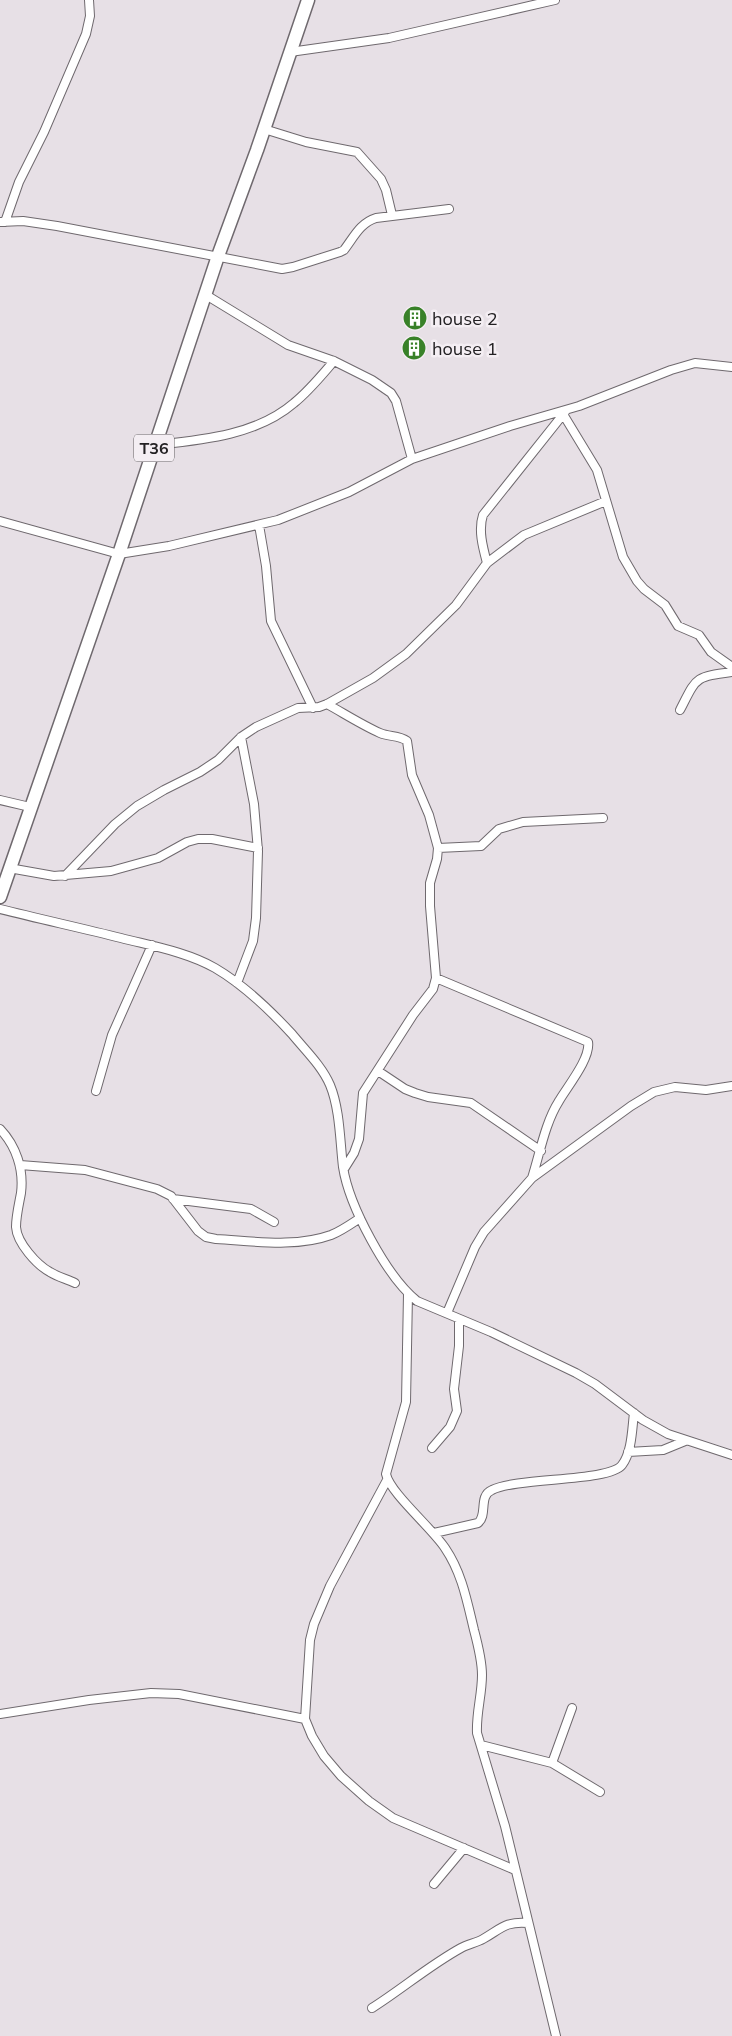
<svg xmlns="http://www.w3.org/2000/svg" width="732" height="2036" font-family="Mulish,sans-serif">
<style>
.lines{fill:none;stroke-linecap:round;stroke-linejoin:round}
.minor-casing{stroke:#6f696e;stroke-width:10}
.trunk-casing{stroke:#6f696e;stroke-width:15}
.minor{stroke:#fff;stroke-width:8}
.trunk{stroke:#fff;stroke-width:12}
.labels{text-anchor:middle;dominant-baseline:central;stroke-width:5;stroke-linejoin:round;paint-order:stroke}
.shield{fill:#f4eef3;stroke:#625e61;stroke-width:1}
.shield-label{font-size:16px;font-weight:bold;fill:#232123}
.poi-label{font-size:18px;fill:#232123;stroke:#f4eef3;text-anchor:start}
</style>
<rect width="100%" height="100%" fill="#e7e0e6"/>
<g class="lines">
<defs>
<path id="minor" d="M290,52L389,38L555,0
M264,129L306,142L357,152L381,179L386,190L392,215
M0,222L23,221L57,226L282,269L293,267L340,252L344,250C354,237 360,223 376,218L449,209
M5,222L19,182L44,132L86,34L90,16L89,0
M206,295L288,345L334,361L372,380L391,393L396,401L412,459
M563,414L597,470L623,557L637,581L644,589L665,605L678,626L699,635L711,652L732,667
M156,445C203,440 257,435 294,403C309,391 321,376 334,361
M0,521L119,554L169,546L278,520L349,492L412,459L510,426L579,406L671,370L695,363L732,367
M259,525L266,566L271,621L313,708
M487,563C483,548 478,530 483,515L565,412
M327,704C345,714 362,725 380,733C389,737 399,735 407,741L412,775L429,815L438,848L437,859L430,883V906L436,978L433,989L413,1015L363,1093L359,1139L354,1153L344,1169
M680,710C697,677 694,677 732,672
M0,800L30,807
M438,848L481,846L499,829L523,822L603,818
M9,868L54,876L111,871L158,858L187,842L198,839H212L258,848
M65,876L115,824L137,806L164,790L200,772L218,760L241,737L256,727L298,708L319,707L327,704L373,678L406,654L456,605L487,563L524,535L606,501
M0,909C40,919 81,928 121,938C152,946 187,952 215,968C244,985 269,1009 292,1034C305,1050 322,1066 330,1085C340,1109 340,1142 343,1167C349,1206 387,1277 417,1301L491,1332L576,1373L595,1384L643,1420L668,1434L732,1455
M436,978L588,1042C591,1058 567,1087 559,1101C545,1123 540,1153 532,1178
M237,983L253,941L256,918L258,851L254,804L241,737
M378,1071L405,1089L415,1093L428,1097L471,1103L541,1151
M96,1091L112,1035L152,945
M0,1129C16,1146 24,1169 21,1193C19,1204 16,1216 16,1227C17,1243 37,1265 50,1272C58,1277 67,1279 75,1283
M20,1165L85,1170L157,1189L171,1196L198,1231L206,1237L216,1239C253,1241 295,1248 331,1235C341,1231 351,1224 360,1218
M173,1199L251,1209L274,1222
M408,1294L406,1402L386,1474C390,1493 432,1528 445,1548C462,1573 467,1601 474,1630C478,1645 482,1660 482,1675C482,1695 476,1713 477,1733L505,1826L556,2036
M447,1313L475,1247L484,1232L532,1178L631,1106L654,1092L675,1087L706,1090L732,1086
M432,1448L450,1427L457,1411L454,1389L459,1346V1319
M628,1452L663,1450L685,1441
M387,1480L330,1586L314,1624L310,1640L305,1719L312,1736L324,1756L341,1776L369,1801L393,1818L515,1870
M434,1533L478,1523C488,1515 478,1496 492,1490C518,1477 609,1482 622,1465C632,1452 632,1429 634,1413
M0,1714L89,1700L151,1693L179,1694L305,1719
M481,1745L552,1763L600,1792
M552,1763L572,1708
M434,1884L464,1848
M372,2008C402,1989 430,1965 461,1948C468,1944 476,1943 483,1939C501,1929 505,1921 528,1923"/>
<path id="trunk" d="M0,897L119,554L218,256L257,150L308,0"/>
</defs>
<use href="#minor" class="minor-casing"/>
<use href="#trunk" class="trunk-casing"/>
<use href="#minor" class="minor"/>
<use href="#trunk" class="trunk"/>
</g>
<defs>
<symbol id="building-disc" viewBox="-11 -11 22 22"><circle r="9.5" fill="#388128" stroke="#f4eef3"/><path d="M-4-6H4V6H1V3H-1V6H-4ZM-2.5-4.3h1.7v1.8h-1.7ZM.8-4.3h1.7v1.8H.8ZM-2.5-1h1.7V.8h-1.7ZM.8-1h1.7V.8H.8Z" fill="#fff"/></symbol>
</defs>
<g fill-rule="evenodd">
<use href="#building-disc" x="401" y="304" width="28" height="28"/>
<use href="#building-disc" x="400" y="334" width="28" height="28"/>
</g>
<g class="labels">
<rect class="shield" x="134" y="434.5" width="40" height="27" rx="4"/>
<g class="shield-label">
<text x="154" y="448">T36</text>
</g>
<g class="poi-label">
<text x="432" y="318">house 2</text>
<text x="432" y="348">house 1</text>
</g>
</g>
</svg>
